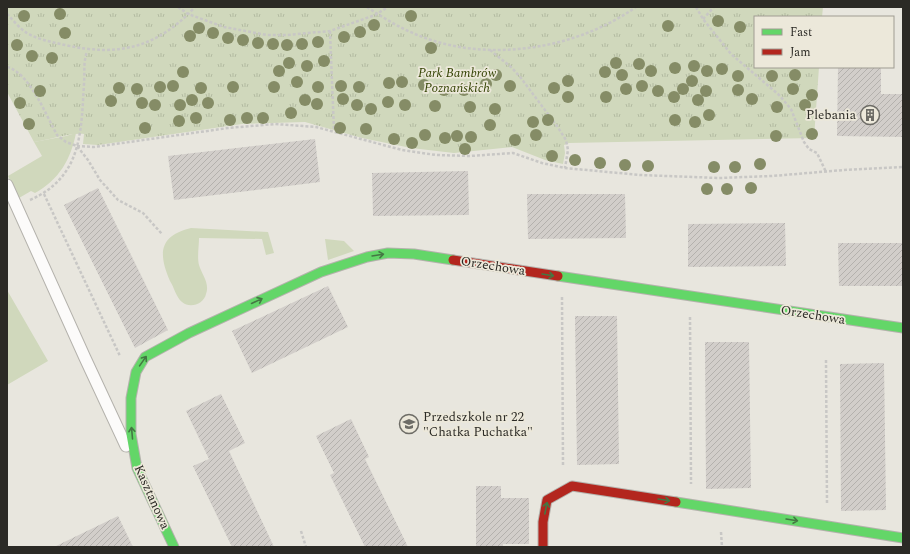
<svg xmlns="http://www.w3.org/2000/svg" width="910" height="554" font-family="Spectral,serif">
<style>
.grass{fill:#d0d8bc}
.park{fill:url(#park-tufts)}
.building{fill:url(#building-hatch)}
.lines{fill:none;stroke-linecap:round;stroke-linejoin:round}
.lane-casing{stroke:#b4b2ac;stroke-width:13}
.fast-casing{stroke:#b4b2ac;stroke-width:11}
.jam-casing{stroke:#b4b2ac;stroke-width:11}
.path{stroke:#c8c7c5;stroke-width:2.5;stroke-dasharray:3 2;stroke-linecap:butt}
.lane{stroke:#fcfbfa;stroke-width:11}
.fast{stroke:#63d668;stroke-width:9}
.jam{stroke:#b3261e;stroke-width:9}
.tree{fill:#858c66}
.oneway{stroke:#447743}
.labels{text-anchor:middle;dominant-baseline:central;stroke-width:3.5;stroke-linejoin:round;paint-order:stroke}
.park-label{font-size:13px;font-style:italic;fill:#344304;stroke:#ece8da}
.poi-label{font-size:13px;fill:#2b2a25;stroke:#ece8da;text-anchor:end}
.street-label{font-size:13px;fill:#2b2a25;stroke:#ece8da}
</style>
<defs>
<pattern id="park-tufts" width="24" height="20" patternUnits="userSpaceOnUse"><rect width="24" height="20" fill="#d0d8bc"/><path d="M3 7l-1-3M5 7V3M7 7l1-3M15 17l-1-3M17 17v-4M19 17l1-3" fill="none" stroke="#b3baa1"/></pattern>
<pattern id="building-hatch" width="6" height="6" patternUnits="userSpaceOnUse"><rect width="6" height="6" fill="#d2ceca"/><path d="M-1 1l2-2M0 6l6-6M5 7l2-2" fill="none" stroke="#b4b1ad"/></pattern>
</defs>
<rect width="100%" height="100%" fill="#e8e6de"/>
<path class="grass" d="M76,133C71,159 59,180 35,193L31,191L19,198L8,176L42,156L34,142L66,136Z
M191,228L268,232L274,253L266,255L262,239L199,238C199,246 197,257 199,265C202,275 210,283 206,294C204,304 190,309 182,302C176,297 174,287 170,281C158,253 159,236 191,228Z
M325,239L344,241L354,251L328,260Z
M7,290L48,361L7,385Z"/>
<path class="park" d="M7,7H823L822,17H755V67H819L814,138L569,143L564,145L565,153L563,164L545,160L512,147L454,153L411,148L362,138L305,122L242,124L98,145L83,144L84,134C73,132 47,140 34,142L7,92Z"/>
<path class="building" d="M838,67H881V94H903V137L837,136Z
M315,139L320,182L174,200L168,156Z
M468,171L469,215L373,216L372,173Z
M98,188L168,330L135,348L64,205Z
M527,194H625L626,238L528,239Z
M785,223L786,266L688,267V224Z
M838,243H903V286H839Z
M328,286L348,327L252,373L232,331Z
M575,316H617L619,464L577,465Z
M705,342H749L751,488L706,489Z
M884,363L886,510L841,511L840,364Z
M221,394L245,443L229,451L274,547H232L193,466L209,459L186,411Z
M351,419L369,457L365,459L408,547H365L330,475L334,473L316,436Z
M476,486H501V498H529V544H503V547H476Z
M118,516L133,547H54Z"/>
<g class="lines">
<defs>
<path id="lane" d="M7,185L85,358L126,446"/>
<path id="fast" d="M558,276L903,328
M676,502L903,538
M174,547L137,468L131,434V398L136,372L145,357L189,333L321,272L367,257L388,253L414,254L453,260"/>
<path id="jam" d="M453,260L558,276
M543,547V522L547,500L572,486L676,502"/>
</defs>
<use href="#lane" class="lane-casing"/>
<use href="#fast" class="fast-casing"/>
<use href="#jam" class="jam-casing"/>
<path class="path" d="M178,7L188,14L224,27L267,35H287L330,31L375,15L388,7
M367,7C382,17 398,27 415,34C485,64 575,50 636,7
M696,7L703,19L731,54L779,95L791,109L804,142L809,149L817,153L826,172
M7,14C13,20 20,29 27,33C39,40 52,42 65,45C118,57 157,48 195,7
M703,19L714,7
M330,31L334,131
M490,50L511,67L521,78L557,126L566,140L568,150L565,168
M7,67C29,72 46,115 57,135L66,142L77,146L88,160L100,180L118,200L143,213L162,234
M77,146L94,147L228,128L275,124L316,127L402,150L436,155L470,156L513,153L542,163L565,168L640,175L719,178L772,176L844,170L903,167
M44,194L120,356
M30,200C82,177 81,133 84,84C85,69 83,65 87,51
M562,297L563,466
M690,317L691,484
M826,360L827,505
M301,531L306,547
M721,532L722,547"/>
<use href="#lane" class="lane"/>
<use href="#fast" class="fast"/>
<use href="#jam" class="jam"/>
</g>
<g class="tree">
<circle cx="60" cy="14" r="6"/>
<circle cx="24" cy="16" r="6"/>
<circle cx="411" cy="16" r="6"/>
<circle cx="718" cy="21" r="6"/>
<circle cx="374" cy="25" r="6"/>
<circle cx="668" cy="26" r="6"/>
<circle cx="740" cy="27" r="6"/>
<circle cx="199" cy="28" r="6"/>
<circle cx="360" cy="32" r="6"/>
<circle cx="65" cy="33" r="6"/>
<circle cx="213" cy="33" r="6"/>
<circle cx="190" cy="36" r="6"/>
<circle cx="344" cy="37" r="6"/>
<circle cx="228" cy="38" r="6"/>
<circle cx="243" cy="40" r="6"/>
<circle cx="318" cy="42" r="6"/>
<circle cx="258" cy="43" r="6"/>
<circle cx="273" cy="44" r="6"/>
<circle cx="302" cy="44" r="6"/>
<circle cx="17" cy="45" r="6"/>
<circle cx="287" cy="45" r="6"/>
<circle cx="431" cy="48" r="6"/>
<circle cx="32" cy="56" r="6"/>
<circle cx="52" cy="58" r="6"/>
<circle cx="324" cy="61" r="6"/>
<circle cx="289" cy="63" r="6"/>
<circle cx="616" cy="63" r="6"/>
<circle cx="639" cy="64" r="6"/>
<circle cx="307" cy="66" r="6"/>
<circle cx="694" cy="66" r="6"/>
<circle cx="675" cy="68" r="6"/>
<circle cx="722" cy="69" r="6"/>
<circle cx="279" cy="71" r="6"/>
<circle cx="651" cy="71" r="6"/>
<circle cx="707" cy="71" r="6"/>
<circle cx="183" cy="72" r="6"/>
<circle cx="605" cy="72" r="6"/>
<circle cx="496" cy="75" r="6"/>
<circle cx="622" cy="75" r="6"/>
<circle cx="795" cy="75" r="6"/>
<circle cx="738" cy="76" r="6"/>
<circle cx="772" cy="76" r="6"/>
<circle cx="568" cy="81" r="6"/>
<circle cx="692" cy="81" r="6"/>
<circle cx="297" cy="82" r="6"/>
<circle cx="402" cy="82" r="6"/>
<circle cx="389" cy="83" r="6"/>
<circle cx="486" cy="84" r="6"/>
<circle cx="424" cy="85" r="6"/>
<circle cx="173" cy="86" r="6"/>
<circle cx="341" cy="86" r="6"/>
<circle cx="510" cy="86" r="6"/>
<circle cx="642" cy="86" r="6"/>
<circle cx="160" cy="87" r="6"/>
<circle cx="233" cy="87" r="6"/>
<circle cx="274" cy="87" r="6"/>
<circle cx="318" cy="87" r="6"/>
<circle cx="359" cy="87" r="6"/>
<circle cx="119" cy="88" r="6"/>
<circle cx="201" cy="88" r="6"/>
<circle cx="554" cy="88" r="6"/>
<circle cx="137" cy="89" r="6"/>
<circle cx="626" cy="89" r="6"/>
<circle cx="683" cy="89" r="6"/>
<circle cx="793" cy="89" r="6"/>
<circle cx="444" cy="90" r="6"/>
<circle cx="464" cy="90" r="6"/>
<circle cx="738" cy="90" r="6"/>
<circle cx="40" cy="91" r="6"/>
<circle cx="658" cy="91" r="6"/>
<circle cx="706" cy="91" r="6"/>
<circle cx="812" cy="95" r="6"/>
<circle cx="568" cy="97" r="6"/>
<circle cx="606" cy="97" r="6"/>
<circle cx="674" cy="97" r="6"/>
<circle cx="343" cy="99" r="6"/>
<circle cx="752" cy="99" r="6"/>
<circle cx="192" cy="100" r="6"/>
<circle cx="305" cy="100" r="6"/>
<circle cx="698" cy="100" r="6"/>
<circle cx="111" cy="101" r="6"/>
<circle cx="388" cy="102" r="6"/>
<circle cx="20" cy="103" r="6"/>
<circle cx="142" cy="103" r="6"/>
<circle cx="208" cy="103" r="6"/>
<circle cx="317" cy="104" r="6"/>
<circle cx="155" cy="105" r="6"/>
<circle cx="180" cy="105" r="6"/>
<circle cx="357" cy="105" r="6"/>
<circle cx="405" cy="105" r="6"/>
<circle cx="805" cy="105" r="6"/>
<circle cx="435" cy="106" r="6"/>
<circle cx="470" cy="107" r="6"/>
<circle cx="777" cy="107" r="6"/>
<circle cx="371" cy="109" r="6"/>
<circle cx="495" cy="109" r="6"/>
<circle cx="291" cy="113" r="6"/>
<circle cx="709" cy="115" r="6"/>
<circle cx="196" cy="118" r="6"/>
<circle cx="247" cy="118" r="6"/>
<circle cx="263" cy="118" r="6"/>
<circle cx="230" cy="120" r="6"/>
<circle cx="548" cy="120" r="6"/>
<circle cx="675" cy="120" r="6"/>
<circle cx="179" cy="121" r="6"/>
<circle cx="533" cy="122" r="6"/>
<circle cx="695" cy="122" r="6"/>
<circle cx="29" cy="124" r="6"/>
<circle cx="490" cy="125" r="6"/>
<circle cx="145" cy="128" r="6"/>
<circle cx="340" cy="128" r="6"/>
<circle cx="366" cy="129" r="6"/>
<circle cx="812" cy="134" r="6"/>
<circle cx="425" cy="135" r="6"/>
<circle cx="536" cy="135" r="6"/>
<circle cx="457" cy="136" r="6"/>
<circle cx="776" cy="136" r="6"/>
<circle cx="471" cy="137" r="6"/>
<circle cx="445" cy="138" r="6"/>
<circle cx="394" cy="139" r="6"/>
<circle cx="515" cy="140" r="6"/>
<circle cx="412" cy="143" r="6"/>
<circle cx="465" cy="149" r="6"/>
<circle cx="552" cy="156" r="6"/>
<circle cx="575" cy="160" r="6"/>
<circle cx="600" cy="163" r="6"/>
<circle cx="760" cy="164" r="6"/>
<circle cx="625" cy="165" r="6"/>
<circle cx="648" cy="166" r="6"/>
<circle cx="714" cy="167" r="6"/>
<circle cx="735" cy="167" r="6"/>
<circle cx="751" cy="188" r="6"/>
<circle cx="707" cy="189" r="6"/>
<circle cx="727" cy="189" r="6"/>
</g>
<defs><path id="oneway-shaft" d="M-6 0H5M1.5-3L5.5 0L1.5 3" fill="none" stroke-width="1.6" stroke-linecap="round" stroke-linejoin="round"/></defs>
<g class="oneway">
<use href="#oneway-shaft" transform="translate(378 255) rotate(-9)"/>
<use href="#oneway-shaft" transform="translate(548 275) rotate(9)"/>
<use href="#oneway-shaft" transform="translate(257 301) rotate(-25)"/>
<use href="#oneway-shaft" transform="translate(143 361) rotate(-55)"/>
<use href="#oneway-shaft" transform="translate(132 433) rotate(-95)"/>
<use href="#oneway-shaft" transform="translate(664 500) rotate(9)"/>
<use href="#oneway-shaft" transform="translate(546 508) rotate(-79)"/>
<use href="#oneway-shaft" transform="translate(792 520) rotate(9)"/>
</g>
<defs>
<symbol id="building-ring" viewBox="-11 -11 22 22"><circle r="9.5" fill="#ece8da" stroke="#6d6c66" stroke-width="1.5"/><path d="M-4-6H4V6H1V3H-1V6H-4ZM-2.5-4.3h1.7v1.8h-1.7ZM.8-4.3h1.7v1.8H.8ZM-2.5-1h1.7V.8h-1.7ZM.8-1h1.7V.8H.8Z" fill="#6d6c66"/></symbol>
<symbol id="school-ring" viewBox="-11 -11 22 22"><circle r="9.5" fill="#ece8da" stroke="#6d6c66" stroke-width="1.5"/><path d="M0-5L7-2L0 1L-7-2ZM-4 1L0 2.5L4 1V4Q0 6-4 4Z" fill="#6d6c66"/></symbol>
</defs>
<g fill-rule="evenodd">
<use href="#building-ring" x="859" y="104" width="22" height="22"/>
<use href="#school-ring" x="398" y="413" width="22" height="22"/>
</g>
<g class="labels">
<g class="park-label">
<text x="457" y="73">Park Bambrów<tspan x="457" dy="15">Poznańskich</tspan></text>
</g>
<g class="poi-label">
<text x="856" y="115">Plebania</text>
<text x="423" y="417" text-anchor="start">Przedszkole nr 22<tspan x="423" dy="15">"Chatka Puchatka"</tspan></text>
</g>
<g class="street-label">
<text transform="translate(493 266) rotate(9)">Orzechowa</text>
<text transform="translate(813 315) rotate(9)">Orzechowa</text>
<text transform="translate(152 497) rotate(66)">Kasztanowa</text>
</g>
</g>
<rect width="910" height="554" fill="none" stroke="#2b2a25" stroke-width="16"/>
<rect x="754" y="16" width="140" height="52" fill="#ece8da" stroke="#9f9c92"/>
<rect x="762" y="29" width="20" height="6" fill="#63d668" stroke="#9f9c92"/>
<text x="790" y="36" font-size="12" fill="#2b2a25">Fast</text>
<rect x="762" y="49" width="20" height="6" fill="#b3261e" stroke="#9f9c92"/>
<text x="790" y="56" font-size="12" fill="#2b2a25">Jam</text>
</svg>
